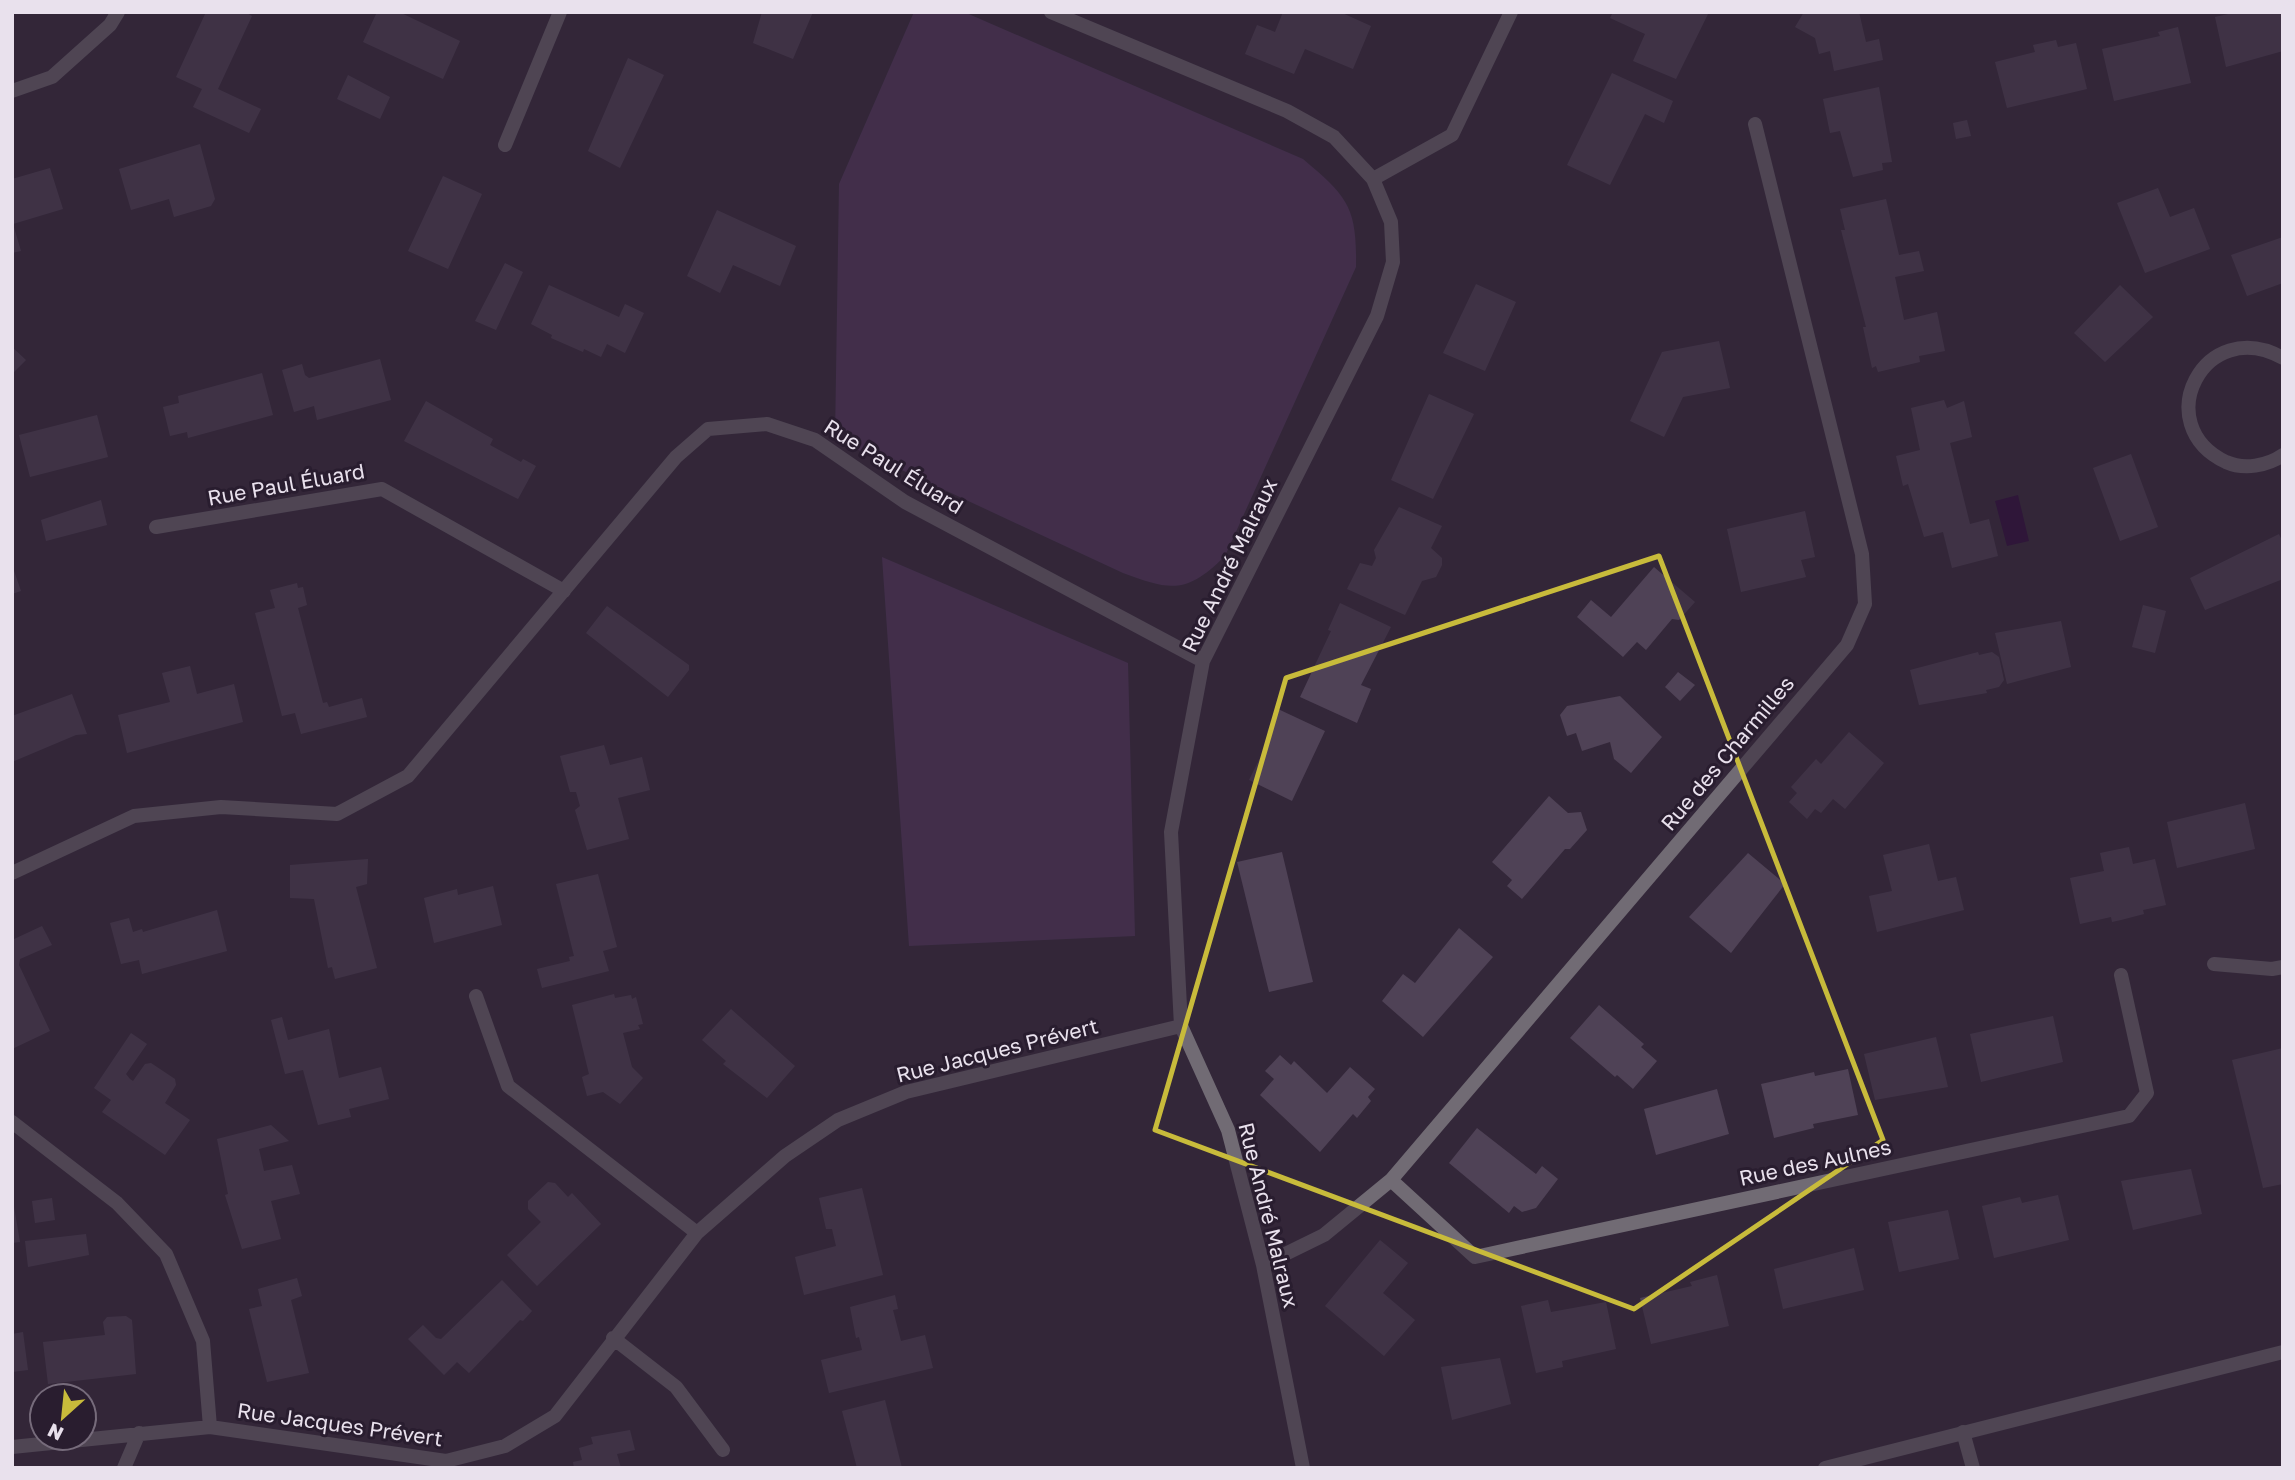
<svg xmlns="http://www.w3.org/2000/svg" width="2295" height="1480" font-family="'Golos Text',sans-serif">
<style>
.green{fill:#543961}
.water{fill:#2a043a}
.building{fill:#4f4256}
.lines{fill:none;stroke-linecap:round;stroke-linejoin:round}
.minor{stroke:#716b74;stroke-width:14}
.tertiary{stroke:#716b74;stroke-width:14}
.marked{fill:none;stroke:#c8bb3b;stroke-width:5;stroke-linejoin:round}
.labels{text-anchor:middle;dominant-baseline:central;stroke-width:6;stroke-linejoin:round;paint-order:stroke}
.street-label{font-size:21px;fill:#e9e1ed;stroke:#291d2f}
</style>
<rect width="100%" height="100%" fill="#332739"/>
<path class="green" d="M914,12H964L1303,159C1348,197 1357,207 1356,267L1225,556C1187,594 1171,591 1123,573L835,439L839,184Z
M882,557L1128,663L1135,936L909,946Z"/>
<path class="water" d="M2018,495L2029,541L2007,546L1995,501Z"/>
<path class="building" d="M206,12H245L252,16L218,89L261,109L249,133L193,107L202,89L176,77Z
M377,12H399L460,41L443,79L363,42Z
M762,12H813L793,59L753,43Z
M1283,12H1340L1371,26L1353,69L1305,49L1294,74L1245,54L1257,25L1275,32Z
M1613,12H1709L1676,79L1633,61L1645,34L1610,18Z
M1804,12H1859L1866,42L1879,39L1883,60L1834,71L1830,51L1819,54L1815,38L1795,27Z
M2237,12H2283V51L2226,67L2215,17Z
M2178,27L2191,83L2114,101L2102,49L2160,36L2158,32Z
M2056,40L2058,47L2076,43L2087,89L2007,108L1995,62L2035,52L2033,45Z
M628,58L664,75L620,168L588,151Z
M1612,73L1673,101L1664,123L1645,114L1610,185L1567,165Z
M348,75L390,97L380,119L337,99Z
M1879,87L1892,162L1882,163L1883,170L1853,177L1840,131L1830,133L1823,99Z
M1967,120L1971,136L1956,139L1953,123Z
M200,144L215,199L211,206L174,217L169,199L131,210L119,169Z
M50,168L63,209L13,224L21,251L12,253V179Z
M443,176L482,194L448,269L408,251Z
M2158,188L2170,217L2194,208L2210,249L2145,273L2117,203Z
M1886,199L1899,255L1919,251L1924,271L1895,277L1904,320L1937,312L1945,351L1919,356L1920,362L1878,372L1876,366L1872,368L1863,327H1866L1841,230H1845L1840,209Z
M717,210L796,246L780,286L733,265L720,293L687,276Z
M2283,237V283L2247,296L2231,255Z
M505,263L523,272L496,330L475,321Z
M1476,284L1516,302L1485,371L1443,353Z
M549,285L619,317L625,304L644,313L625,353L607,344L601,357L584,349L583,352L551,338L552,335L531,324Z
M2120,285L2153,317L2105,362L2074,333Z
M1719,341L1730,388L1683,397L1664,437L1630,421L1662,352Z
M12,347L26,360L12,374Z
M380,359L391,400L317,420L314,406L294,412L282,370L302,364L305,375L309,378Z
M262,373L273,415L188,438L187,432L170,436L163,407L179,403L178,396Z
M1429,394L1474,414L1433,499L1391,480Z
M1944,400L1947,408L1964,401L1972,437L1950,443L1970,524L1989,519L1998,556L1952,568L1943,532L1924,537L1908,484L1903,486L1896,456L1920,450L1911,408Z
M426,401L493,439L490,445L521,462L523,459L536,466L518,499L404,441Z
M97,415L108,457L30,477L19,435Z
M2131,454L2158,527L2120,541L2093,468Z
M101,500L107,525L46,541L41,520Z
M1399,507L1442,526L1431,548L1442,558V565L1436,577L1422,581L1405,615L1347,589L1360,563L1372,566L1376,558L1374,550Z
M1805,511L1815,557L1801,560L1806,577L1741,592L1727,529Z
M2279,534L2283,543V579L2205,610L2190,578Z
M12,565L21,591L12,594Z
M1654,567L1695,602L1679,620L1672,619L1646,650L1637,642L1623,657L1577,617L1591,600L1611,617Z
M297,583L298,588L303,587L307,605L298,608L323,703L327,702L329,707L362,698L367,717L301,734L295,713L282,716L255,613L275,608L270,590Z
M1340,603L1391,627L1361,685L1371,689L1357,723L1300,697L1331,631L1328,630Z
M2143,605L2166,611L2155,653L2132,647Z
M607,606L689,665V670L668,697L586,633Z
M2061,621L2071,667L2007,684L1995,633Z
M1978,652L1979,655L1992,652L1999,657L2004,680L1999,687L1986,690L1987,693L1919,705L1910,670Z
M190,666L197,694L234,684L243,722L127,753L118,715L170,702L162,673Z
M1678,672L1695,685L1680,701L1665,687Z
M72,694L87,734L76,735L12,762V716Z
M1620,696L1662,737L1631,773L1614,759L1610,742L1582,751L1576,733L1567,736L1560,715L1567,706Z
M1278,709L1325,731L1292,801L1249,780L1272,734L1267,732Z
M1849,732L1884,763L1845,809L1833,799L1821,813L1815,809L1807,819L1789,802L1797,793L1791,787L1816,759L1821,764Z
M604,745L610,765L642,757L650,790L618,798L629,839L587,850L575,810L580,806L576,792H570L560,756Z
M1549,796L1568,813L1581,812L1587,830L1570,849H1565L1522,899L1507,886L1512,880L1492,862Z
M2245,803L2255,849L2177,868L2167,822Z
M1929,844L1938,881L1956,877L1964,910L1877,932L1869,896L1892,891L1883,855Z
M2129,847L2133,864L2155,859L2166,905L2143,910L2144,914L2121,920L2112,922L2111,917L2080,924L2070,878L2104,871L2100,853Z
M1282,852L1313,982L1269,992L1237,862Z
M1748,853L1785,884L1731,953L1689,917Z
M368,859L367,884L356,887L377,968L335,979L332,967L328,968L314,899L290,898V865Z
M598,874L617,947L603,951L609,971L542,988L537,969L570,961L569,957L574,956L556,884Z
M493,886L502,925L434,943L424,898L457,889L458,895Z
M217,910L227,951L142,974L139,960L121,964L110,923L129,918L133,932L142,929L143,932Z
M42,926L52,945L20,959L19,965L50,1031L12,1049V940Z
M1459,928L1493,957L1423,1037L1382,1001L1403,974L1415,983Z
M614,994L615,998L631,995L632,999L636,997L643,1024L638,1025L640,1029L623,1033L632,1067L643,1078L620,1104L603,1092L587,1096L582,1077L589,1074L572,1005Z
M1599,1005L1644,1044L1641,1047L1657,1061L1633,1089L1617,1075L1615,1077L1570,1038Z
M731,1009L795,1066L767,1098L723,1064L726,1061L702,1040Z
M2053,1016L2063,1062L1981,1082L1970,1034Z
M282,1017L288,1040L329,1029L339,1078L381,1067L389,1099L349,1109L351,1117L318,1125L303,1070L285,1074L271,1020Z
M131,1033L147,1044L126,1074L130,1079L133,1081L145,1064L151,1063L175,1079L176,1085L165,1103L190,1120L165,1155L102,1112L111,1100L94,1088Z
M1936,1037L1948,1087L1875,1100L1864,1054Z
M2283,1048V1184L2263,1188L2232,1060Z
M1280,1055L1291,1065L1294,1061L1327,1093L1350,1067L1375,1089L1368,1097L1371,1101L1357,1118L1353,1114L1320,1152L1260,1095L1274,1079L1265,1071Z
M1848,1069L1858,1115L1813,1124L1814,1128L1774,1138L1761,1084L1814,1072L1815,1076Z
M1717,1089L1729,1134L1656,1155L1644,1109Z
M271,1125L289,1141L259,1149L264,1171L292,1165L300,1194L271,1201L281,1239L242,1249L225,1195L228,1194L217,1139Z
M1477,1128L1536,1174L1542,1166L1558,1179L1536,1208L1522,1212L1514,1206L1509,1213L1449,1163Z
M2191,1169L2202,1214L2133,1230L2121,1181Z
M548,1182L555,1183L568,1197L572,1193L601,1224L537,1286L507,1255L541,1222L528,1209V1201Z
M862,1188L883,1275L804,1295L795,1257L836,1246L832,1229H826L819,1198Z
M12,1195L20,1242L12,1243Z
M2058,1195L2069,1240L1994,1258L1982,1206L2020,1197L2022,1203Z
M52,1198L55,1220L35,1223L32,1201Z
M1948,1210L1959,1259L1899,1272L1888,1222Z
M86,1234L89,1255L28,1267L25,1241Z
M1380,1240L1408,1263L1383,1293L1415,1320L1384,1356L1325,1306Z
M1854,1248L1864,1290L1783,1309L1774,1269Z
M1717,1275L1729,1326L1651,1344L1640,1298L1692,1286L1690,1282Z
M297,1278L302,1296L291,1300L309,1373L267,1382L249,1309L262,1306L258,1289Z
M502,1280L532,1311L523,1321L520,1320L469,1373L457,1362L444,1375L408,1339L423,1325L436,1338L441,1339Z
M895,1295L898,1309L893,1310L901,1341L925,1335L933,1368L829,1393L821,1360L862,1350L859,1337L856,1338L850,1307Z
M1548,1300L1551,1312L1606,1302L1616,1349L1562,1361L1563,1367L1536,1373L1521,1306Z
M126,1316L132,1320L136,1374L48,1384L43,1342L105,1335L103,1322L107,1317Z
M23,1332L28,1370L12,1372V1334Z
M1500,1358L1511,1404L1452,1420L1441,1367Z
M885,1400L902,1468H857L842,1411Z
M630,1430L635,1450L617,1454L621,1468H574L573,1462L582,1460L579,1448L593,1444L591,1437Z"/>
<g class="lines">
<path class="minor" d="M1051,12L1287,111L1334,137L1373,179L1391,222L1393,262L1377,316L1203,661L1171,832L1181,1026L1228,1130L1263,1265L1303,1468
M12,91L52,77L110,25L118,12
M505,145L560,12
M1373,179L1452,135L1511,12
M2283,358C2204,314 2148,425 2226,462C2244,470 2267,466 2283,455
M156,527L382,489L564,591
M12,873L134,816L221,807L337,814L408,776L676,457L708,429L767,424L815,440L905,502L1203,661
M2214,964L2272,969L2283,967
M476,996L508,1086L697,1233
M12,1122L117,1203L166,1254L203,1341L210,1427
M1391,1180L1475,1257L2129,1116L2147,1093L2121,975
M1263,1265L1324,1235L1391,1180L1847,645L1865,604L1862,554L1755,124
M613,1338L676,1387L723,1450
M1963,1432L1973,1468
M12,1447L210,1427L446,1461L505,1446L555,1416L697,1233L785,1156L838,1120L906,1092L1181,1026
M124,1468L139,1433"/>
<path class="tertiary" d="M1825,1468L2283,1352"/>
</g>
<path d="M0 0H2295V1480H0ZM1659,556L1883,1140L1634,1309L1155,1130L1286,678Z" fill="#332739" fill-opacity=".55" fill-rule="evenodd"/>
<path class="marked" d="M1659,556L1883,1140L1634,1309L1155,1130L1286,678Z"/>
<g class="labels">
<g class="street-label">
<text transform="translate(894 466) rotate(32)">Rue Paul Éluard</text>
<text transform="translate(286 484) rotate(-10)">Rue Paul Éluard</text>
<text transform="translate(1229 565) rotate(-64)">Rue André Malraux</text>
<text transform="translate(1727 753) rotate(-50)">Rue des Charmilles</text>
<text transform="translate(997 1050) rotate(-14)">Rue Jacques Prévert</text>
<text transform="translate(1815 1162) rotate(-12)">Rue des Aulnes</text>
<text transform="translate(1269 1215) rotate(76)">Rue André Malraux</text>
<text transform="translate(340 1424) rotate(8)">Rue Jacques Prévert</text>
</g>
</g>
<rect width="2295" height="1480" fill="none" stroke="#e9e1ed" stroke-width="28"/>
<g transform="translate(63 1417) rotate(207)"><circle r="33" fill="#291d2f" stroke="#766b7b" stroke-width="2"/>
<path d="M0-5L12 26L0 18L-12 26Z" fill="#c8bb3b"/>
<text y="-10" font-size="19" font-weight="bold" text-anchor="middle" fill="#e9e1ed">N</text>
</g>
</svg>
